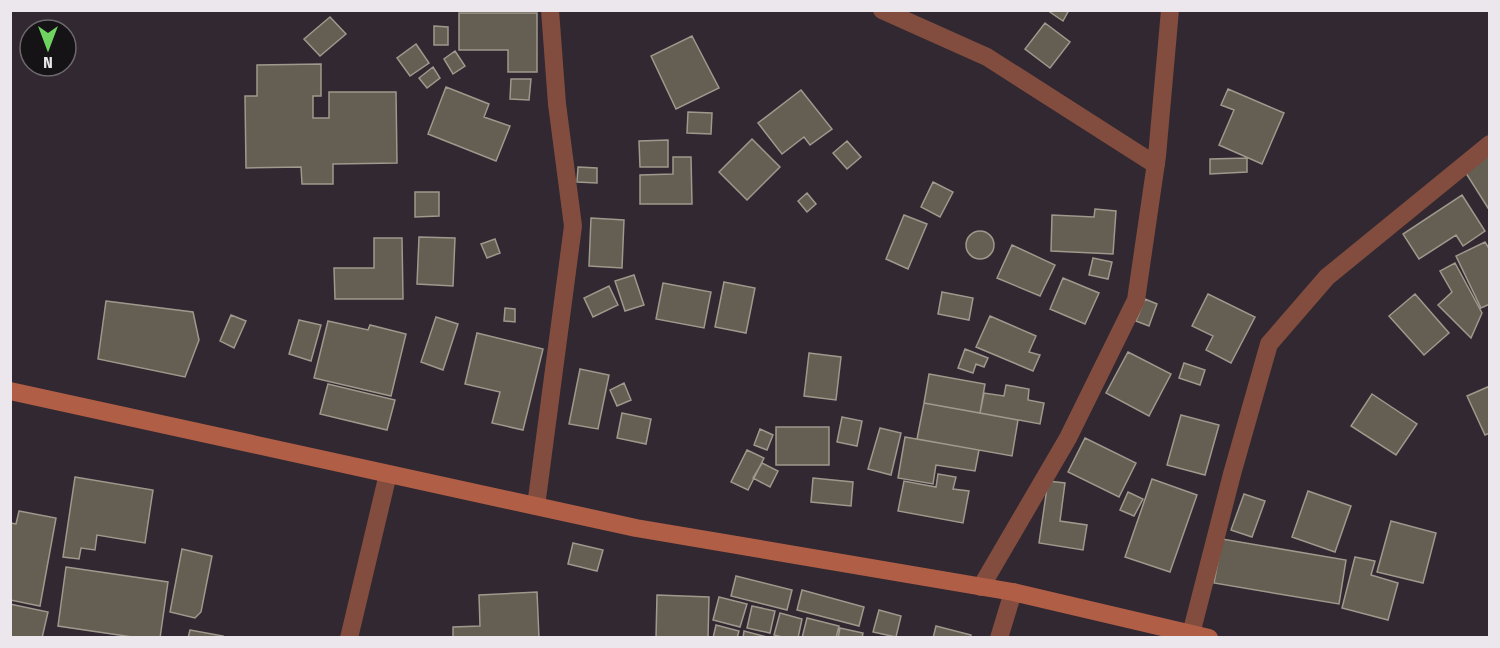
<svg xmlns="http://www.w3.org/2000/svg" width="1500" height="648" font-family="'Fira Sans Condensed',sans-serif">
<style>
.building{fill:#655e53;stroke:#9f988c;stroke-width:1.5}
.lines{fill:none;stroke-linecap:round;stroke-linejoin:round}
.street{stroke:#824d3e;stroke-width:18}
.secondary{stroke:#b15e46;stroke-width:18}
</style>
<rect width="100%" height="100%" fill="#312831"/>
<path class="building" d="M1047,10H1069L1063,21Z
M459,13H537V72H508V50H459Z
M330,17L346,34L320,56L304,39Z
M1045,23L1070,42L1050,68L1025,49Z
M434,26L448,27V45H434Z
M692,36L719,88L676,109L651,56Z
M416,44L429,63L410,76L397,58Z
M455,51L465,66L453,74L444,59Z
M321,64V96H313V118H329V92H396L397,163L333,164V184H302L301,167L246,168L245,96H257V65Z
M433,67L440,78L427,88L419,78Z
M511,79H531L529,100L510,99Z
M446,87L489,104L484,117L510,126L496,161L428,134Z
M1228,89L1284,113L1262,164L1219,145L1234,110L1221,105Z
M801,90L832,129L810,145L804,137L782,154L758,123Z
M688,112L712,113L711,134L687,133Z
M752,139L780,167L747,200L719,172Z
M668,140V167H640L639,141Z
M847,141L861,157L847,169L833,153Z
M1490,154V207L1488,208L1464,170Z
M673,157H691L692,204H640V175L673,174Z
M1247,158V172L1210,174V159Z
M578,167L597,168V183L577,182Z
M933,182L953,192L940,217L921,207Z
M415,192H439V216L415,217Z
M807,193L816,204L807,212L798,201Z
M1462,195L1485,231L1463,246L1456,235L1419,259L1403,234Z
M1095,209L1116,211L1113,254L1051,251L1052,215L1094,217Z
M904,215L927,224L908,269L886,259Z
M591,218L624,220L622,268L589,266Z
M966 245a14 14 0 1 1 28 0a14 14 0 1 1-28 0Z
M419,237L455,238L453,286L417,284Z
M374,238H402L403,299H335L334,268H374Z
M495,239L500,253L487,258L481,244Z
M1485,242L1490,250V304L1481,308L1456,256Z
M1012,245L1055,265L1040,296L997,278Z
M1093,258L1112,262L1108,279L1089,275Z
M1455,263L1482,313L1471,338L1438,305L1452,292L1440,271Z
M634,275L644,305L625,311L615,281Z
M1063,278L1099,293L1085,324L1050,309Z
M724,282L755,288L746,333L715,327Z
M663,283L711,292L704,328L656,319Z
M609,286L618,305L593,317L584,298Z
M942,292L973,298L969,320L938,314Z
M1208,294L1255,317L1231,363L1206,350L1213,336L1192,326Z
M1415,294L1449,333L1424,355L1389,316Z
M1145,299L1157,304L1149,326L1136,321Z
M106,301L193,312L199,340L185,377L98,359Z
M505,308L515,309V322L504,321Z
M231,315L246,321L234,348L220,341Z
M990,316L1036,336L1029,352L1040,355L1033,371L976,347Z
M436,317L458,324L443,370L421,362Z
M299,320L321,325L311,361L289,354Z
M328,321L368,330L370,325L406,334L391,396L314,378Z
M477,333L543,349L523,430L492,423L500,392L465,384Z
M965,349L988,358L984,367L976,364L973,373L958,368Z
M1128,352L1171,374L1149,416L1106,393Z
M809,353L841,357L836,400L804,396Z
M1184,363L1205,370L1200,385L1179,378Z
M580,369L609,375L598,429L569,424Z
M929,374L985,384L980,413L924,403Z
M624,383L631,400L617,406L610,390Z
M328,384L395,400L387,430L320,414Z
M1006,385L1029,389L1028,400L1044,403L1040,424L980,413L984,393L1004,396Z
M1490,386V433L1485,435L1467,396Z
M1372,394L1417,424L1396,455L1351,426Z
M924,403L1018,420L1012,456L917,439Z
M622,413L651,419L646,444L617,438Z
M1181,415L1219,425L1205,475L1167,465Z
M842,417L862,421L857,446L837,442Z
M776,427H829V465H776Z
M880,428L901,433L891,475L868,469Z
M760,429L773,435L767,450L754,445Z
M905,437L979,450L975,471L936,465L933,484L898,478Z
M1085,438L1136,463L1119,497L1068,472Z
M747,450L764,458L748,490L731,482Z
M762,463L778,471L770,487L753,478Z
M938,474L956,477L953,489L969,491L963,523L898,511L904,481L936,487Z
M75,477L153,490L145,543L97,535L95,550L81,548L79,559L63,557Z
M813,478L853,482L851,506L811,502Z
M1152,479L1197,495L1170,572L1125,557Z
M1048,481L1065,483L1060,521L1087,525L1083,550L1039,543Z
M1308,491L1351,506L1335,552L1292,537Z
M1128,492L1143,499L1134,516L1120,510Z
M1244,494L1265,501L1252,537L1231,530Z
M19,511L56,518L40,606L10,600V523L16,524Z
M1391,521L1436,533L1423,583L1377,572Z
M1222,539L1346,560L1339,604L1214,583Z
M573,543L603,550L597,571L568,564Z
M182,549L212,556L201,612L195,618L170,612Z
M1355,557L1375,561L1371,575L1398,583L1388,620L1342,608Z
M66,567L168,582L160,638H139L58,626Z
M736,576L792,590L787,610L731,596Z
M802,590L864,607L859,626L797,610Z
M537,592L539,638H453V627L480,626L479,595Z
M657,595L709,597L708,638H656Z
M719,597L747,604L740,627L713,620Z
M10,604L48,612L42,638H10Z
M752,606L775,611L770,633L747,628Z
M879,610L901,616L896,637L873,632Z
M780,613L802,619L798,638H786L774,635Z
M807,618L839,626L836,638H802Z
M716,625L739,631L737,638H713Z
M936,626L971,635L970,638H933Z
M840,628L863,633L862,638H838Z
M190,630L223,636L222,638H188Z
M744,631L767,637L743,638Z"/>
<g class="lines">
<path class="street" d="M882,10L987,57L1156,165
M536,506L573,226L557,104L550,10
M981,587L1068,438L1136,300L1157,156L1170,10
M1191,634L1232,474L1269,344L1327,277L1490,144
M349,638L388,474
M999,638L1013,592"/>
<path class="secondary" d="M10,391L636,528L1013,592L1209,638"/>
</g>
<rect width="1500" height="648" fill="none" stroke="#ece7ec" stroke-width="24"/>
<g transform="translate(48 48) rotate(180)"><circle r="28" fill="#161316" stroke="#6c686c" stroke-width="1.5"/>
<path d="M0-4.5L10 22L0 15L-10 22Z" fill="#6ed360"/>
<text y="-9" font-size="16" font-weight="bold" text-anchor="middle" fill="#ece7ec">N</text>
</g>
</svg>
